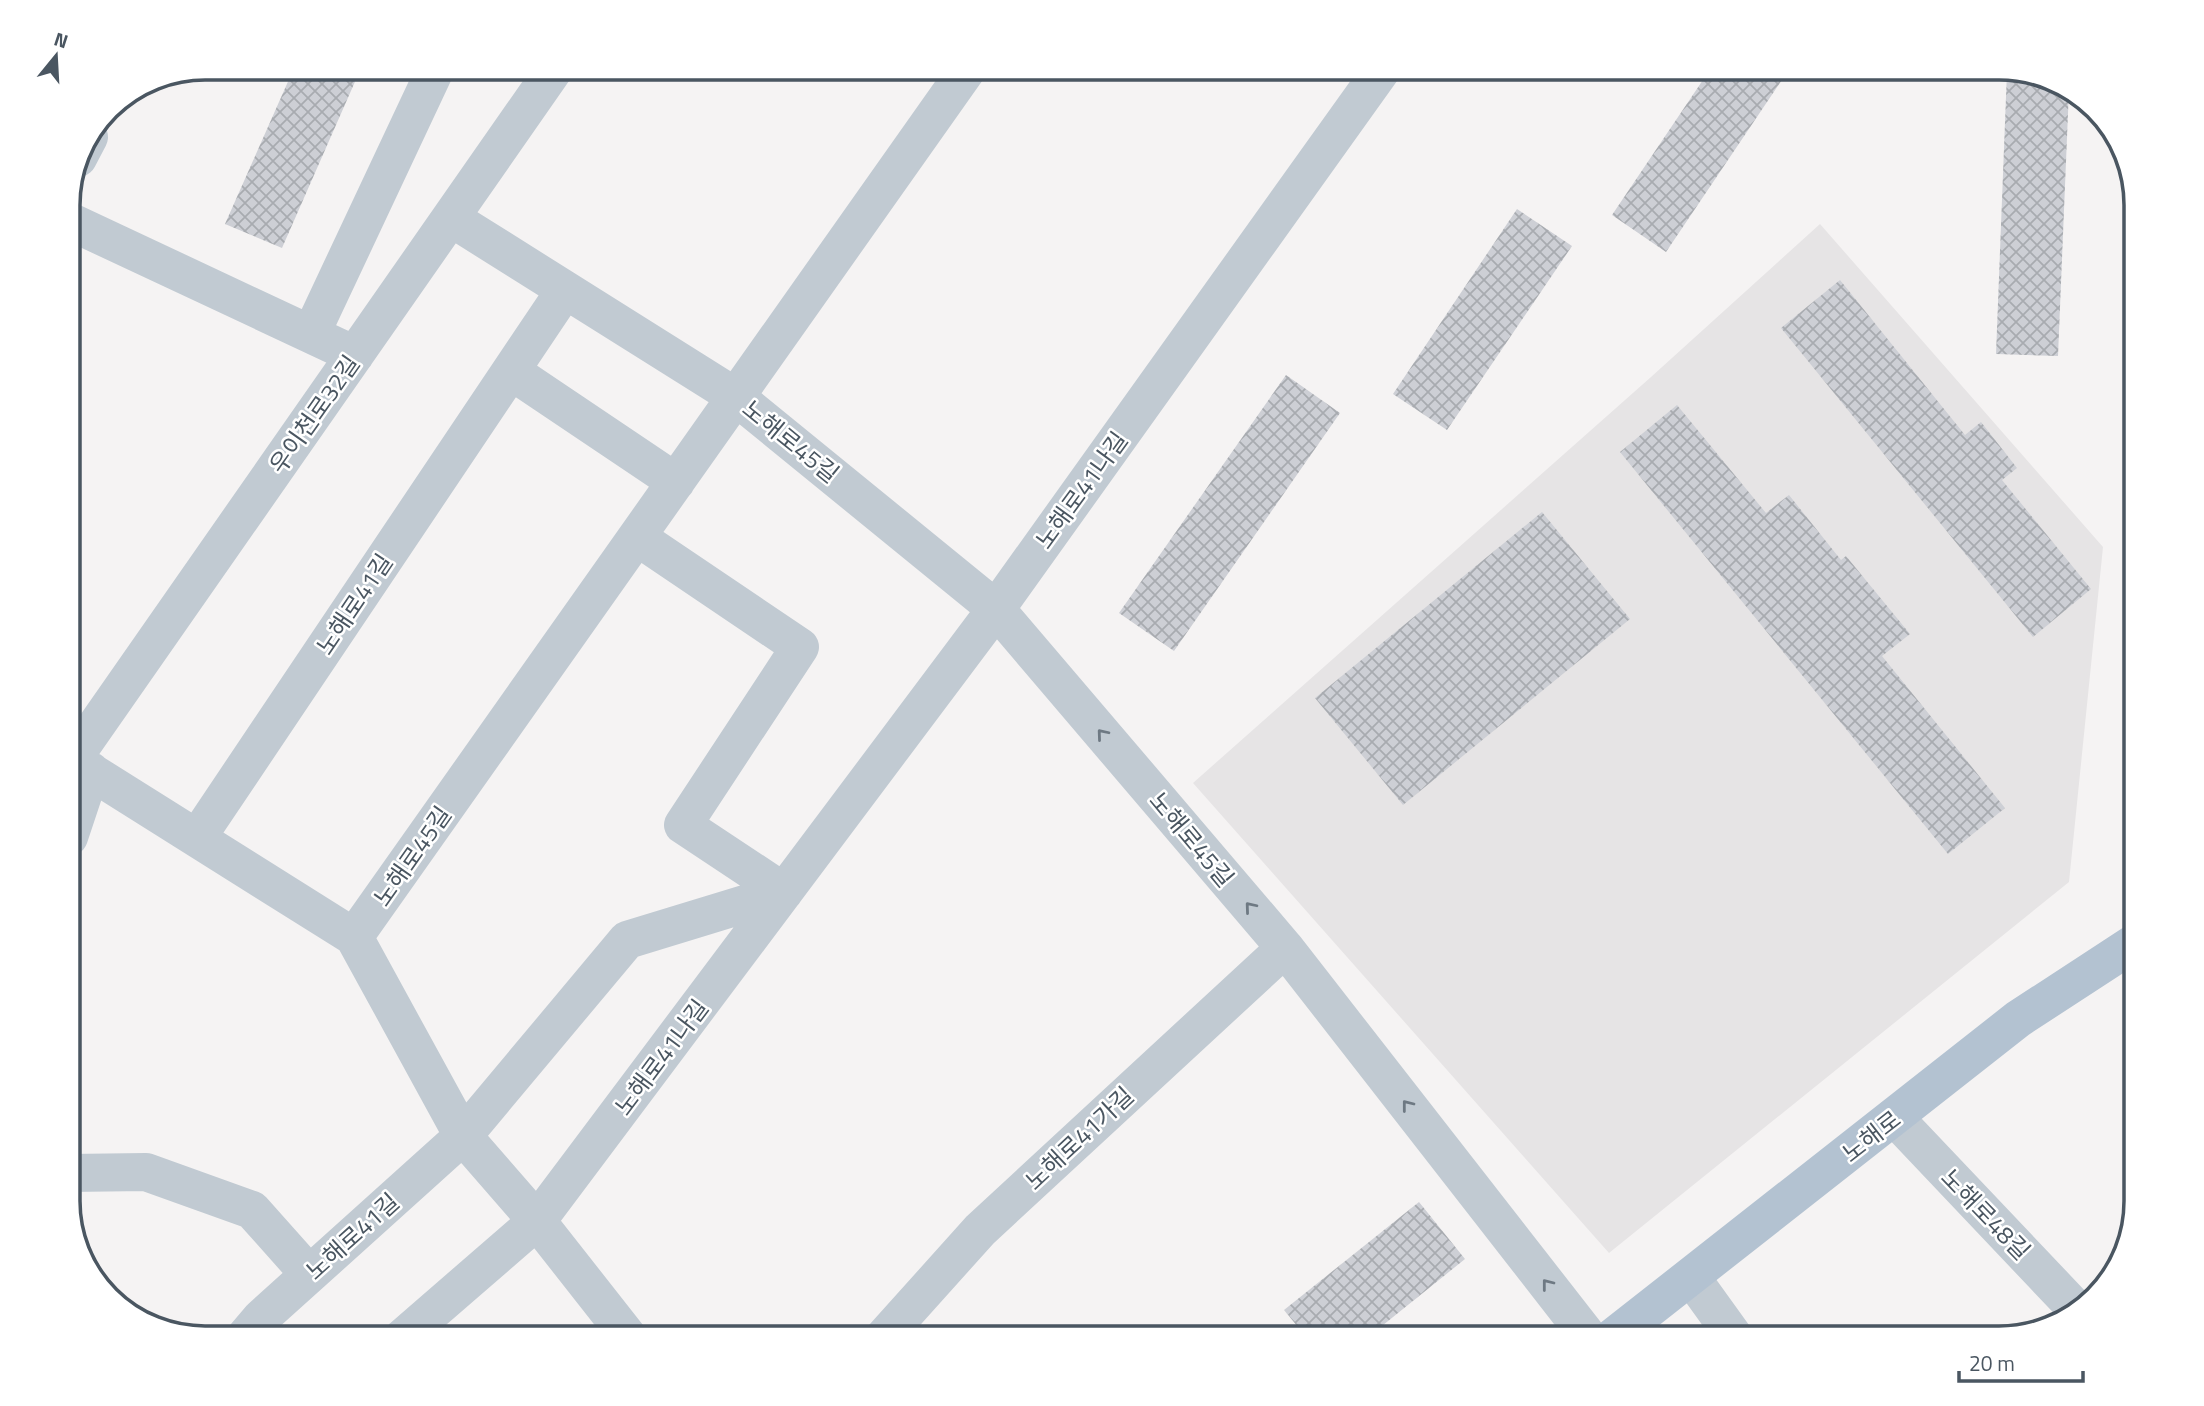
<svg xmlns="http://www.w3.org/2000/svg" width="2204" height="1406" font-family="'Titillium Web','Noto Sans KR',sans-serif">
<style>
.education{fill:#e6e4e5}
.building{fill:url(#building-cross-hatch)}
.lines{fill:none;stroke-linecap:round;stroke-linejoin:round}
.minor{stroke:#c1cad2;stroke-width:38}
.major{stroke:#b3c2d1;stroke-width:38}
.oneway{stroke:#6e7983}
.labels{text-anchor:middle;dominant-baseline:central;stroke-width:5;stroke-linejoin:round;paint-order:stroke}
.street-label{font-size:24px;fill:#4a5661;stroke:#fff}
.rim{fill:none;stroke:#4a5661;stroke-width:3.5}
</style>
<defs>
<pattern id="building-cross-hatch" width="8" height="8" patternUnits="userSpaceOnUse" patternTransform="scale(1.75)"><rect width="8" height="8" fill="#cdcfd5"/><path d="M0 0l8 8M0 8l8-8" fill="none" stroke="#a8abb0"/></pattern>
</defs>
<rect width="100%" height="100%" fill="#f5f3f3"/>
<path class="education" d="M1820,224L2103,547L2069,882L1609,1253L1193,783L1651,377Z"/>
<path class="building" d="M294,68H361L282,248L225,224Z
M1711,68H1790L1666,252L1612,215Z
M2007,71L2069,89L2058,356L1996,354Z
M1517,209L1572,246L1447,430L1393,394Z
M1840,280L1965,435L1981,422L2017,468L2002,480L2091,589L2033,637L1781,328Z
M1286,375L1340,413L1174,651L1119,613Z
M1677,405L1766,513L1789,495L1841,560L1846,556L1910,634L1882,656L2005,808L1948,854L1620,452Z
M1542,512L1630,619L1403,805L1315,698Z
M1419,1202L1465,1259L1367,1338H1307L1284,1310Z"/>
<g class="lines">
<path class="minor" d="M78,158L89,137
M451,218L736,397L996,609L1285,948L1589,1338
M69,221L355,355
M311,334L436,68
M511,371L676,482
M637,537L800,647L683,825L784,892
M69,758L354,937L463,1136L537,1221L629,1338
M72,760L555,68
M69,837L91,771
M197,838L565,290
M354,937L968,68
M1894,1117L2077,1310
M69,1173L146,1172L252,1210L309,1274
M1691,1277L1735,1338
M244,1338L261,1318L463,1136L627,940L784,892
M402,1338L537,1221L996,609L1383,68
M883,1338L980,1230L1285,948"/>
<path class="major" d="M1612,1338L2018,1019L2136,942"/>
</g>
<defs><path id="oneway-chevron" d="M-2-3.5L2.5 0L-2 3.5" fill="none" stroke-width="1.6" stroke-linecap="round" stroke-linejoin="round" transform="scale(1.75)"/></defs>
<g class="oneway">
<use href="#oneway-chevron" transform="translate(1102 734) rotate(-130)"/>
<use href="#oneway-chevron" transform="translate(1250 907) rotate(-130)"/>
<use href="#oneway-chevron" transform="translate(1407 1105) rotate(-128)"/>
<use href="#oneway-chevron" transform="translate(1547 1284) rotate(-128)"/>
</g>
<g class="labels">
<g class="street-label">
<text transform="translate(314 414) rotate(-55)">우이천로32길</text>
<text transform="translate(791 441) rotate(39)">노해로45길</text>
<text transform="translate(1081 490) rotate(-54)">노해로41나길</text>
<text transform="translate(354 604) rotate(-56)">노해로41길</text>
<text transform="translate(1192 839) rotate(50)">노해로45길</text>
<text transform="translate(412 856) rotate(-55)">노해로45길</text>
<text transform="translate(661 1057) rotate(-53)">노해로41나길</text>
<text transform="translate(1871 1136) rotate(-38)">노해로</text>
<text transform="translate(1079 1138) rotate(-43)">노해로41가길</text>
<text transform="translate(1986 1214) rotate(46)">노해로48길</text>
<text transform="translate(352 1236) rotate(-42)">노해로41길</text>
</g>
</g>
<path d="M0 0H2204V1406H0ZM205 80H1999A125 125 0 0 1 2124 205V1201A125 125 0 0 1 1999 1326H205A125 125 0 0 1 80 1201V205A125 125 0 0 1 205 80Z" fill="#fff" fill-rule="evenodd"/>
<path class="rim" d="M205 80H1999A125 125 0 0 1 2124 205V1201A125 125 0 0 1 1999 1326H205A125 125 0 0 1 80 1201V205A125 125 0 0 1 205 80Z"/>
<g transform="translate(56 56) rotate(18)" stroke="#ffffff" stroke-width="5" paint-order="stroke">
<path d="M0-5L12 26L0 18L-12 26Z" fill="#4a5661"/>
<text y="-10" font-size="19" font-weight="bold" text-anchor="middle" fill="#4a5661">N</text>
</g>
<path d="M1959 1371v10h124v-10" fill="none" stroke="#4a5661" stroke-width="3.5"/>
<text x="1969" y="1371" font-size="21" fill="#4a5661" stroke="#ffffff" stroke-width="5" paint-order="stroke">20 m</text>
</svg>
